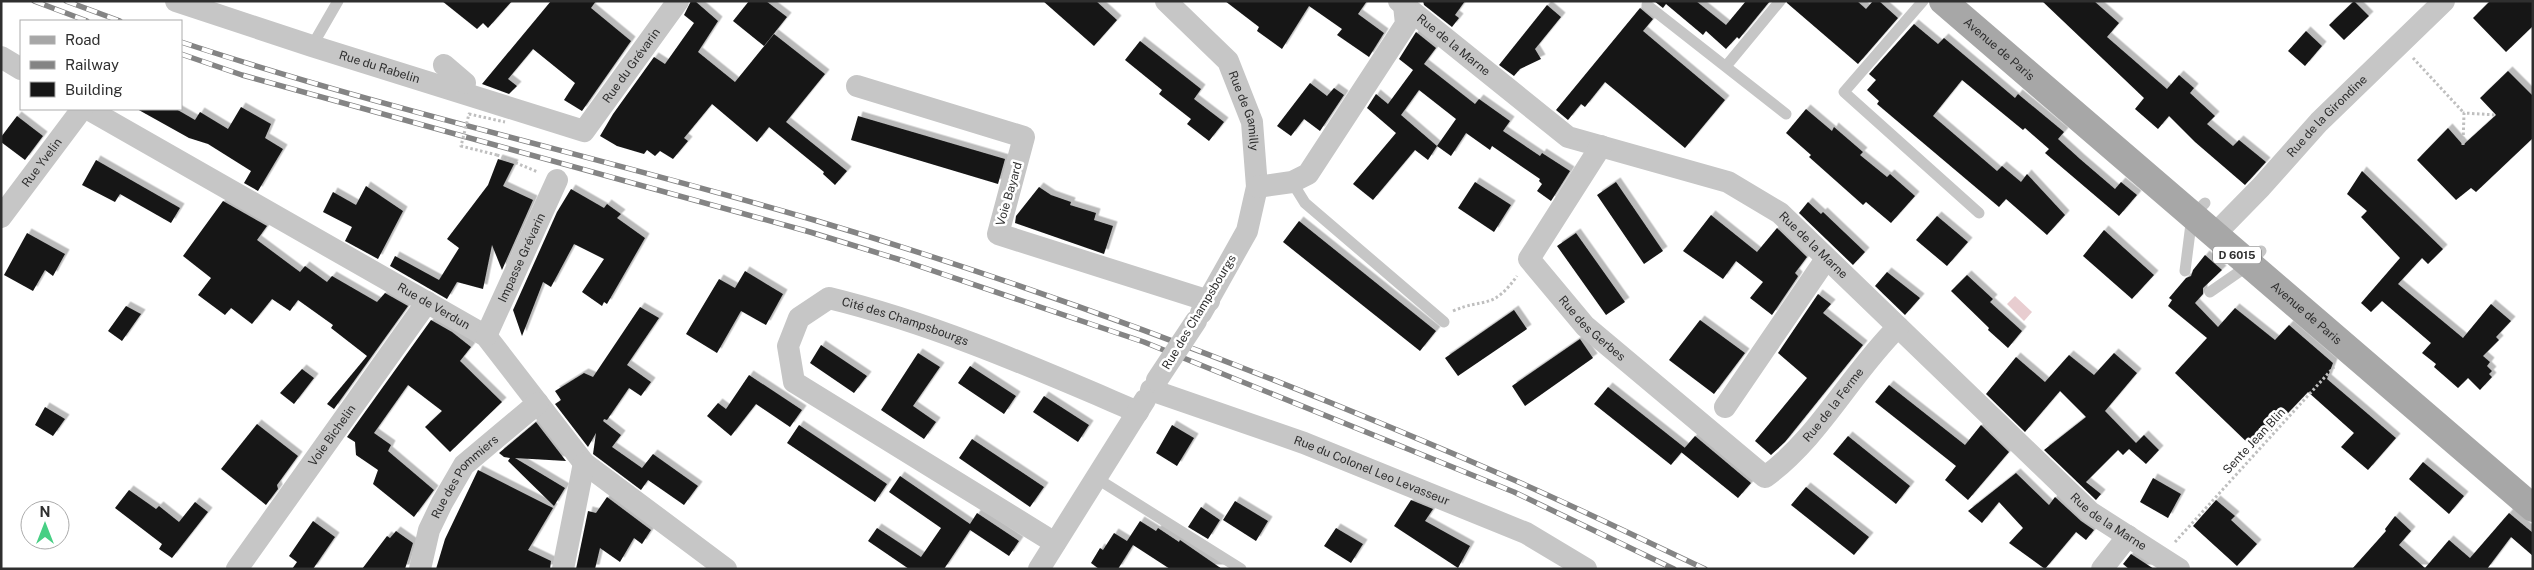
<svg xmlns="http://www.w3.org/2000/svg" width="2534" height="570" font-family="'Public Sans',sans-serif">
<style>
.water{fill:#e8cdd0}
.building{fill:#161616;filter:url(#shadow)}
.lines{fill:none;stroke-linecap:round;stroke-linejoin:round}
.path{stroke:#bfbfbf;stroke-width:3;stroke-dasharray:2.5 2.5;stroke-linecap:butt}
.lane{stroke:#c6c6c6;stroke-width:11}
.street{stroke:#c6c6c6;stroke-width:22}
.primary{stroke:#a7a7a7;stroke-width:28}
.rail-casing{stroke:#848484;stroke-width:5.5}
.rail{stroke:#fff;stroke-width:4;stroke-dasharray:11;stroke-linecap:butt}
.path-bridge{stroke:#bfbfbf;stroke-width:3;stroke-dasharray:2.5 2.5;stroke-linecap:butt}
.street-bridge{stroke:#c6c6c6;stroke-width:22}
.labels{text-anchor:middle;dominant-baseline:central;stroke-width:5;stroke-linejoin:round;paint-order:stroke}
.shield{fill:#fff;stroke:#6d6d6d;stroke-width:1}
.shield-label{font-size:11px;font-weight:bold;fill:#2f2f2f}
.street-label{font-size:12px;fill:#2f2f2f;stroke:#fff}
</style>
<defs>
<filter id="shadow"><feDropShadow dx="4.5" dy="-4.5" stdDeviation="0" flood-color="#0004"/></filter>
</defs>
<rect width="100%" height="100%" fill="#fff"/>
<path class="water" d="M2015,296L2032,312L2024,321L2007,304Z"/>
<path class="building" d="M442,1H512L488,28L483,23L477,29Z
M551,1H596L591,8L631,41L582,111L564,100L575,83L533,49L508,79L517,86L509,94L482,84Z
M691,1H695L718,21L698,52L735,82L774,34L825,74L786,122L847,171L835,185L823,174L824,172L769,127L757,142L712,104L684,138L688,141L673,159L660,151L655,156L647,150L644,154L617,146L600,136L613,114L654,57L665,64L694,23L684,15Z
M749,1H766L787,17L764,46L733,21Z
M1043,1H1096L1117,20L1094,46Z
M1225,1H1367L1358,14L1384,33L1369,57L1337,35L1342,29L1309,6L1282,49L1257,31L1259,27Z
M1423,1H1465L1455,15L1459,18L1452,27L1424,5Z
M1654,1H1696L1726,25L1746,1H1770L1739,39L1737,37L1726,49L1706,31L1703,35L1666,4L1663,8Z
M1787,1H1857L1866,9L1873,1H1879L1898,18L1858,64L1787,3Z
M2042,1H2094L2119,23L2107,37L2167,89L2179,75L2194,88L2190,93L2215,116L2207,124L2233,146L2239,140L2266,162L2245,185L2195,142L2169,116L2158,129L2135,109L2144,98Z
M2354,1L2369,16L2344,40L2329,25Z
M2490,1H2533V26L2506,52L2473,18Z
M1547,5L1561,17L1535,49L1541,59L1520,69L1514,76L1499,65Z
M1640,8L1653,19L1643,31L1725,100L1685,148L1605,82L1585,107L1581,104L1568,120L1556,110Z
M1914,24L1938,44L1944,38L2015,98L2018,94L2064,132L2058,139L2080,159L2115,189L2121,182L2137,195L2119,216L2045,153L2049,149L2025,128L2023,130L1962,80L1933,116L1997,171L2002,166L2021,182L2027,174L2065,215L2047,235L2006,199L1999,207L1877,104L1879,101L1867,90L1876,80L1869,74Z
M2306,31L2322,46L2305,66L2288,51Z
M1416,32L1436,48L1424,64L1475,104L1479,99L1510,121L1503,131L1540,156L1542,153L1570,171L1551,201L1537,191L1542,184L1539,181L1540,179L1492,146L1490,150L1466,133L1451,156L1437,146L1456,119L1419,90L1401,115L1437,146L1428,160L1415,150L1373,200L1353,184L1396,133L1367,108L1376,94L1388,104L1413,70L1399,59Z
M1140,41L1201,89L1194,99L1224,122L1209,141L1187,124L1191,119L1159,94L1162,90L1125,60Z
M2508,71L2533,96V138L2476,192L2471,188L2456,200L2417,160L2448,128L2463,145L2496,115L2480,98Z
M1310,83L1327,96L1334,88L1344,95L1320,131L1304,119L1291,136L1277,126Z
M241,107L271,124L265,138L283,149L258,191L244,183L251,171L208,144L189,138L137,109H176L195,120L200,112L228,129Z
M1806,109L1832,131L1834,127L1863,152L1860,155L1887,177L1890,174L1915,196L1891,223L1866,202L1863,205L1809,157L1811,155L1786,133Z
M17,116L43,136L25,160L1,142V137Z
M858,116L1005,159L998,184L851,140Z
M498,159L514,164L503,186L533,200L502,270L492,245L483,289L457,282L447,299L390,266L395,256L439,280L459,248L447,239L488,185Z
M96,160L180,208L171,223L120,194L115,202L82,185Z
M2362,171L2443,249L2428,264L2422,258L2398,284L2463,338L2491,304L2511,321L2496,337L2499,340L2483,356L2490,362L2487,366L2492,371L2489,374L2492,377L2480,390L2468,378L2458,388L2434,367L2436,364L2422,353L2431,343L2382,301L2371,312L2361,303L2400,258L2361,217L2367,211L2347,194Z
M1475,182L1511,205L1494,232L1458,208Z
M1616,182L1663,251L1644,264L1597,195Z
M366,186L403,211L378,259L345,241L352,227L323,212L333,192L356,205Z
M1039,187L1051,195L1071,202L1070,205L1096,213L1094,220L1113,226L1104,254L1015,223L1016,216Z
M571,189L604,208L607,204L621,214L617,218L645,238L607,304L604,302L602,306L582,292L604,259L574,244L551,287L543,282L522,336L513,310L557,212Z
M223,201L267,226L257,240L300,272L305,266L327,282L332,276L377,302L385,293L408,306L334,409L327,404L367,356L331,328L333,325L298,300L290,311L272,299L252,324L231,308L225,315L198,295L211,278L183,256Z
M1808,202L1821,214L1823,212L1865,252L1853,265L1799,213Z
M1711,215L1757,252L1777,228L1807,257L1795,273L1798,276L1797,278L1772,315L1750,298L1763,282L1736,261L1723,279L1683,251Z
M1937,216L1968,242L1947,266L1916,240Z
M1299,221L1436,331L1420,351L1283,242Z
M2104,230L2154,275L2132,299L2083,256Z
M27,233L65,254L53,276L45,270L33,291L4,275Z
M1576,233L1625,302L1606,315L1557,246Z
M2205,255L2222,270L2203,288V294L2195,303L2218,327L2235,308L2275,340L2289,325L2333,363L2327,379L2396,438L2368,470L2341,447L2354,433L2308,392L2254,449L2175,373L2207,338L2168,306L2172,300L2169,298L2186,278L2191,276L2193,270Z
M745,271L783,294L766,325L741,311L717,353L686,334L719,279L735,288Z
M1887,272L1920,298L1905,315L1875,286Z
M1967,275L1993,299L1990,302L2022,331L2008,348L1988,330L1989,328L1951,291Z
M1818,294L1831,304L1823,313L1863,345L1785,442L1771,455L1755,441L1807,378L1778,353Z
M126,306L141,314L122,341L108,331Z
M640,307L659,318L627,365L651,382L641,396L629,388L607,420L604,419L603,421L621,435L612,447L642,468L653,454L698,486L684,505L648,480L641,490L593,454L596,433L588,447L555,404L561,400L555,391L584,373L593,377Z
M1514,310L1527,329L1458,376L1445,358Z
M431,320L452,332L471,347L460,361L502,402L450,452L425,427L442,411L408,385L374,433L391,445L388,451L434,490L414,517L373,484L378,470L356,455L355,442L347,437Z
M1700,320L1745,353L1714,394L1669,360Z
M1580,339L1593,358L1525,406L1512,386Z
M821,345L867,376L854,393L810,363Z
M918,353L940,367L913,406L936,422L924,439L881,410Z
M2114,353L2137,373L2105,411L2136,443L2144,435L2159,450L2146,464L2129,449L2123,455L2118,450L2086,482L2101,494L2096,500L2044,450L2086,417L2060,391L2025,432L1986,394L2016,357L2045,382L2069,355L2094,375Z
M970,366L1016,396L1004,414L958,383Z
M302,369L314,378L294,404L280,393Z
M749,375L802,410L790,427L756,404L731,436L707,416L718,403L726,409Z
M1889,385L1965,445L1981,425L2009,452L1968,500L1945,480L1956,466L1875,402Z
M1608,387L1685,448L1671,465L1594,404Z
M1044,396L1089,425L1078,442L1033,412Z
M45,407L65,419L53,436L35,425Z
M536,422L566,461L515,458L565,488L554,506L508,461L510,458L504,457L499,453Z
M257,424L298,456L277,485L278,489L266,505L221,469Z
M799,425L887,484L875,502L787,443Z
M1172,425L1194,438L1177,466L1156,453Z
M1695,436L1751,483L1738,498L1681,452Z
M1848,436L1910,486L1896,504L1833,454Z
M972,439L1044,487L1030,507L959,458Z
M2423,462L2464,496L2449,514L2409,479Z
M478,470L553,508L528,550L551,561L550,569H436L445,539Z
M2016,473L2049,505L2055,497L2081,521L2094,530L2086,540L2076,532L2045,569L2009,543L2023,528L1999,502L1982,523L1968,511Z
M900,476L970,524L977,513L1019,541L1009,556L970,530L944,569H909L868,541L877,528L921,557L941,528L889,492Z
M2153,478L2181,494L2168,518L2140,502Z
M1806,487L1869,537L1854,555L1791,505Z
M129,490L156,509L159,506L179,522L195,502L208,512L172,558L159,549L162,544L115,508Z
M607,497L651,530L642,544L634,538L620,562L600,548L595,569H576L588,511L596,513Z
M1411,500L1433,509L1425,521L1470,546L1458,568L1394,526Z
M2216,500L2235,516L2231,520L2257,544L2237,566L2193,526Z
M1235,501L1268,521L1256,541L1223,520Z
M1201,507L1220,520L1208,539L1188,527Z
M2509,513L2533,533V556L2511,537L2487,569H2352L2386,531L2385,529L2395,516L2411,531L2399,545L2425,568L2449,540L2470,558Z
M313,521L335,537L313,569H292L297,562L289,556Z
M1140,521L1156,531L1158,528L1179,542L1180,540L1222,569H1170L1133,545L1118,569H1099L1091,563L1100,548L1103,550L1114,533L1127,541Z
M1336,528L1363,544L1351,563L1324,546Z
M396,531L413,543L405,569H362L387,536L390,538Z
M2131,554L2154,569H2129L2123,564Z"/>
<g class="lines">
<path class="path" d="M2413,58L2464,113
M2463,145L2464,113L2496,115
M497,155L538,172
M1453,311C1485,297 1492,311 1517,276
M2175,542L2334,367"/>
<path class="lane" d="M1923,1L1844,92L1979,213
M1647,5L1786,114
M312,46L338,1
M1727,65L1780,1
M1292,182L1305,203L1444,322
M2185,271L2192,216L2205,203
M2210,292L2249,265L2261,251
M1096,478L1241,569"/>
<g class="street">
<path id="s1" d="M176,1L312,46L584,131L678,1"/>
<path id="s2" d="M1166,1L1228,61L1252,122L1257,187L1247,231L1201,313"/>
<path id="s3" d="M1399,1L1568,137L1728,182L1780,213L2090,512L2179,569"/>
<path d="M1,57L21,69"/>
<path d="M444,65L465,83"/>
<path d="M857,86L1024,137L998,234L1209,301"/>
<path id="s4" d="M88,109L486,336L584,463L726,569"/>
<path id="s5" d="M1601,146L1529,259L1585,326L1765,477C1819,438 1851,373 1898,327"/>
<path d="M1257,187L1292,182L1308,174L1406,24L1404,5"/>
<path id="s6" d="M1,217L82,109"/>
<path id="s7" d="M2214,235L2261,187L2319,122L2444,1"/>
<path id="s8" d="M486,336L557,180"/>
<path id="s9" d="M1151,390L1304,443L1526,533L1586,569"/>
<path d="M1725,407L1826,259"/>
<path id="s10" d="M1055,543L794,382L788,346L799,318L829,298C936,324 1037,369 1138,412"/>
<path id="s11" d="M237,569L427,302"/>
<path id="s12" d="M420,569L429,530L442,503L464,465L538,403"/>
<path d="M563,569L584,463"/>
<path d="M1039,569L1145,400"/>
<path d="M2102,569L2128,536"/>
</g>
<path class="primary" id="s13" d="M1943,1L2533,508"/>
<defs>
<path id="rail" d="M34,1L87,21
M66,1L120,21
M181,42C389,111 604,158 814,220C1053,291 1285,380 1514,480C1578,508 1641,539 1705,569
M181,54L242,75L810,232L904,261L1144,342L1514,492L1674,569"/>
</defs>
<use href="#rail" class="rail-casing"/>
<use href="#rail" class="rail"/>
<path class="path-bridge" d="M497,155L461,146L469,114L505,122"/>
<path class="street-bridge" d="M1157,380L1196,321"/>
</g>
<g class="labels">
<rect class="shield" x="2213" y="246.5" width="48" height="17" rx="4"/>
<g class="shield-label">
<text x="2237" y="255">D 6015</text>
</g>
<g class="street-label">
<text stroke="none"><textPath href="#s3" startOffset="70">Rue de la Marne</textPath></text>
<text stroke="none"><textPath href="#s13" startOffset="74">Avenue de Paris</textPath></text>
<text stroke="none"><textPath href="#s1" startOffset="509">Rue du Grévarin</textPath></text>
<text stroke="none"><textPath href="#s1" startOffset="214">Rue du Rabelin</textPath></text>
<text stroke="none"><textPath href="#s2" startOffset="139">Rue de Gamilly</textPath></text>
<text stroke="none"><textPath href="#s7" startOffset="164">Rue de la Girondine</textPath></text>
<text stroke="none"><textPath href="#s6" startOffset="68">Rue Yvelin</textPath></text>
<text transform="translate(1009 194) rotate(-74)">Voie Bayard</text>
<text stroke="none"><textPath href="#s3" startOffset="490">Rue de la Marne</textPath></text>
<text stroke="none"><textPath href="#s8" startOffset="86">Impasse Grévarin</textPath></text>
<text stroke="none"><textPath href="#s4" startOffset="398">Rue de Verdun</textPath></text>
<text transform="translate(1199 312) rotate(-59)">Rue des Champsbourgs</text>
<text stroke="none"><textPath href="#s13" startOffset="479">Avenue de Paris</textPath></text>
<text stroke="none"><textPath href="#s10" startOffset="489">Cité des Champsbourgs</textPath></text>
<text stroke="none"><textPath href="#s5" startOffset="228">Rue des Gerbes</textPath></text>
<text stroke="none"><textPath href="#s5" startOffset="556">Rue de la Ferme</textPath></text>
<text stroke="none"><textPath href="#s11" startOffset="164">Voie Bichelin</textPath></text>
<text transform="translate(2254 441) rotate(-47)">Sente Jean Blin</text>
<text stroke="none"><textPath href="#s9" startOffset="235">Rue du Colonel Leo Levasseur</textPath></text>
<text stroke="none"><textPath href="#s12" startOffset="105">Rue des Pommiers</textPath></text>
<text stroke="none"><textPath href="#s3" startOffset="895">Rue de la Marne</textPath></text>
</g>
</g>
<rect width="2534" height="570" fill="none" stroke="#2f2f2f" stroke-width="5"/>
<rect x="20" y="20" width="162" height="90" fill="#ffffff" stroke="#acacac"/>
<rect x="30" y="36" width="25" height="8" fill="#a7a7a7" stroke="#acacac"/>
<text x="65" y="45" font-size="15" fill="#2f2f2f">Road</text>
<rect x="30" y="61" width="25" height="8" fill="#848484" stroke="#acacac"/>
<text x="65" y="70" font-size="15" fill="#2f2f2f">Railway</text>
<rect x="30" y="82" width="25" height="15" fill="#161616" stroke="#acacac"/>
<text x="65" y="95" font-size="15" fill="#2f2f2f">Building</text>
<g transform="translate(45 525)"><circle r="24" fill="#ffffff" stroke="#acacac"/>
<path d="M0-4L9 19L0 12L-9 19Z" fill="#47cf84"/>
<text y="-8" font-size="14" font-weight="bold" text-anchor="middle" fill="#2f2f2f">N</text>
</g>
</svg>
